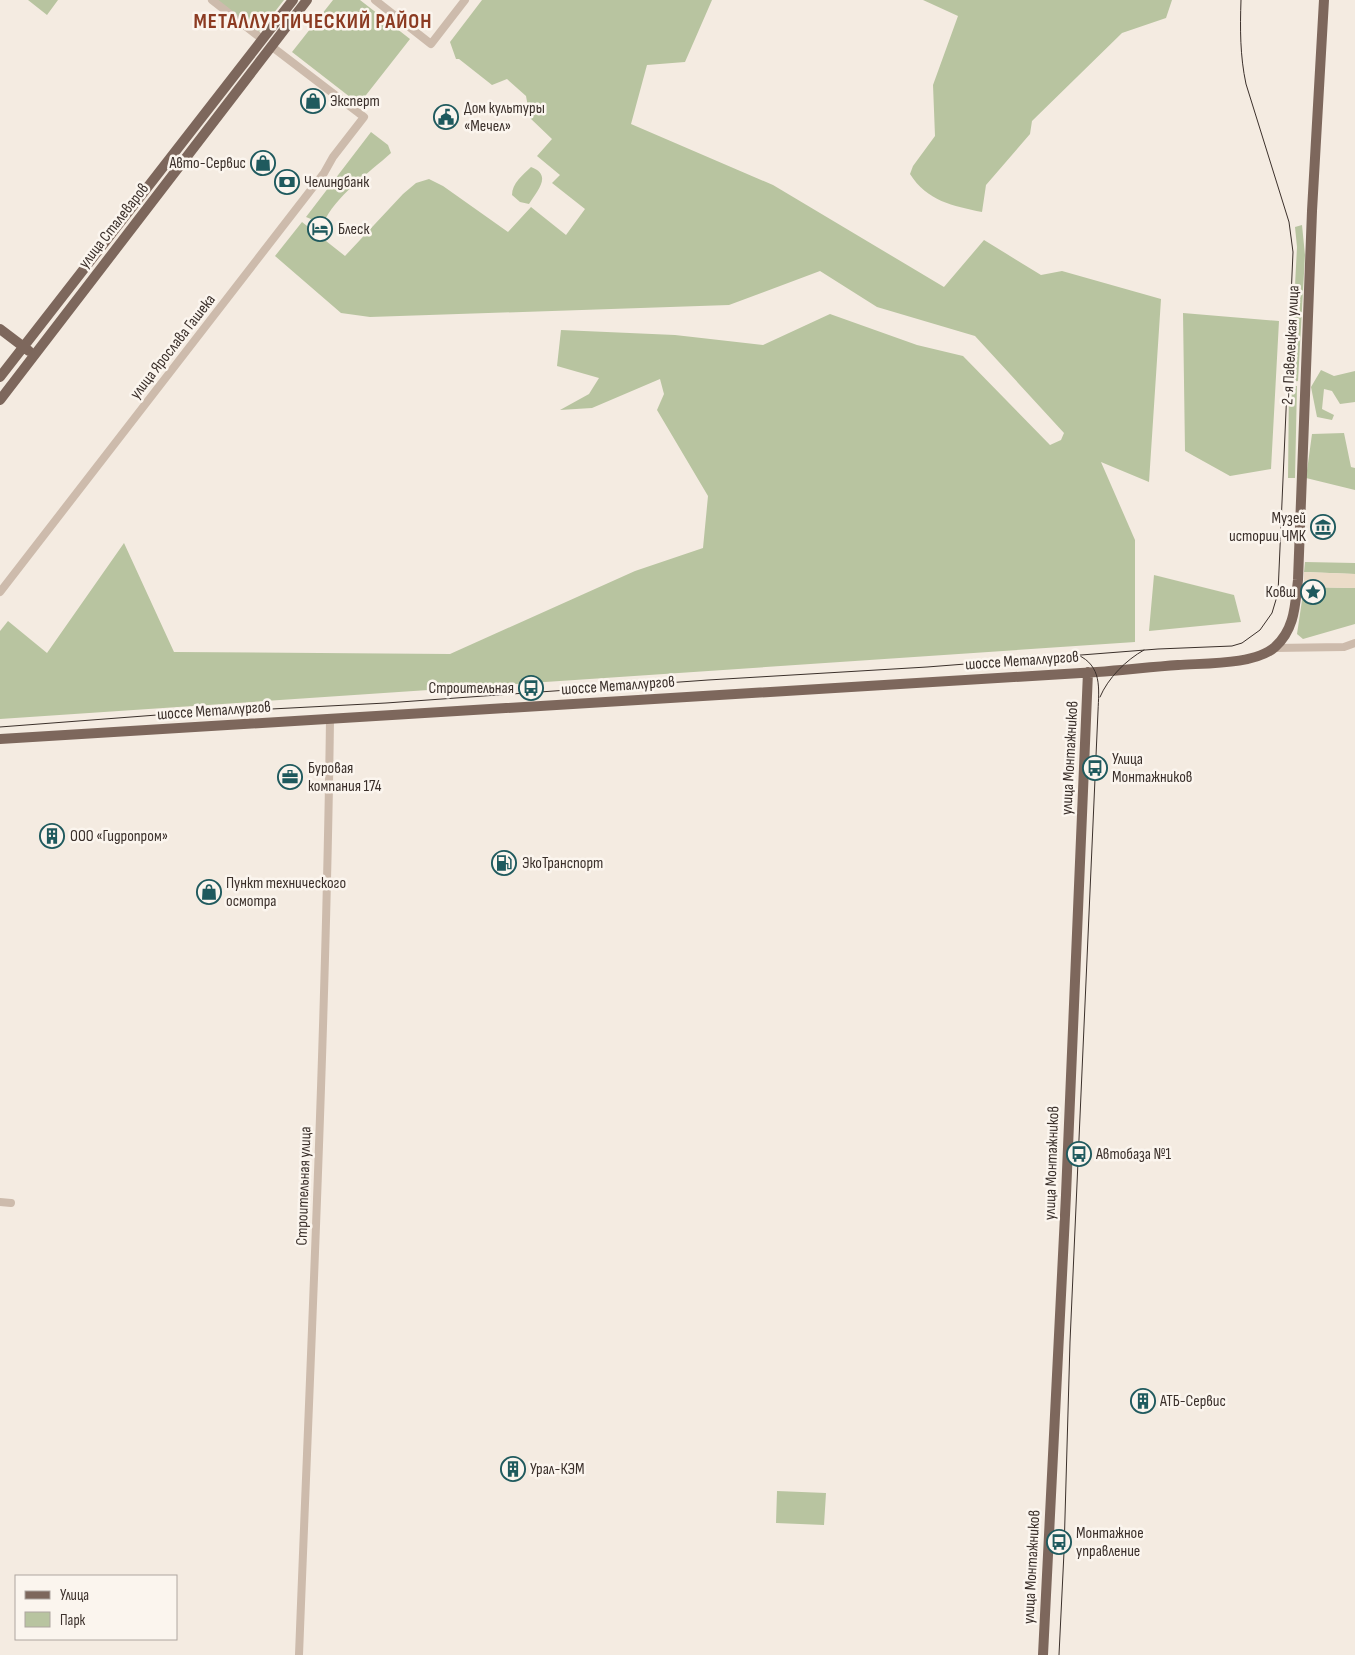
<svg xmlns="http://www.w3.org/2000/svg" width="1355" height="1655" font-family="'Sofia Sans Condensed',sans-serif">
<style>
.green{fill:#b8c4a0}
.plaza{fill:#ecdcc8}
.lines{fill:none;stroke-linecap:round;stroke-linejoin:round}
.minor{stroke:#cdbbac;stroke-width:8}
.major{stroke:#7d675c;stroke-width:10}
.tram{stroke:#3b302b;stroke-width:1}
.labels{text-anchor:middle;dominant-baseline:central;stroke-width:5;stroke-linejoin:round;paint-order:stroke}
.poi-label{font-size:16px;fill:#3b302b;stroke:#fbf5ee;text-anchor:start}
.street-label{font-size:16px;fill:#3b302b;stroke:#fbf5ee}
.district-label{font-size:21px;font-weight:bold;letter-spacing:1px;fill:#8c3b22;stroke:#fbf5ee}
</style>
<rect width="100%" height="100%" fill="#f4ebe1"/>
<path class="green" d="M28,0H58L47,15Z
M217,0H284L259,32Z
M333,0H360L410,39L359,104L292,52Z
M482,0H712L685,62L647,65L631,124L773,185L944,287L984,240L1041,275L1062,271L1161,299L1149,482L1101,462L1135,540V642L0,719V631L8,621L47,653L124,543L174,652L450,654L635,571L703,548L708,496L657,410L664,394L660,379L592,408L560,410L589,394L599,378L557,366L561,330L675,335L763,345L830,314L917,345L963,356L1050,445L1061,440L1064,433L975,336L877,307L820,271L729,305L370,317L341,313L275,256L302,222L345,256L403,194L416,183L429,179L443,186L508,232L531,207L566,235L585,209L552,183L560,175L537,156L552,139L530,118L526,96L507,79L492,85L459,59H456L450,42Z
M923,0H1172L1166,18L1122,33L1032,121L1030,134L986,185L982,212C953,206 927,201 910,174L913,166L935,136L933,85L958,16Z
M371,132L388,145L391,153C369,173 335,196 323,224L306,217Z
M531,167C553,175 537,191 529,204L520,202L512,195C512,183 523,175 531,167Z
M1302,225L1305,255L1298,381L1290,382L1297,247L1295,227Z
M1183,313L1279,321L1271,469L1230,476L1185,451Z
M1321,370L1334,376L1355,371V402L1340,404L1332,391L1324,389L1322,409L1334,415L1332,420L1317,417L1311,387Z
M1289,386H1297L1295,478H1288Z
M1344,433L1351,467L1355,468V490L1306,478L1312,434Z
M1305,562L1355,563V574L1304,572Z
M1154,575L1234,595L1241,622L1149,631Z
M1304,587L1355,588V624L1303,639L1297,634Z
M777,1491L826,1493L824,1525L776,1523Z"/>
<path class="plaza" d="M1304,572L1355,574V588L1304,587Z"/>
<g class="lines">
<path class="minor" d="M212,0L262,39
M375,0L431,44L465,0
M0,592L324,173L333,157L364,117L271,46
M1274,648L1344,647L1355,643
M0,1202L11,1203
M299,1655C311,1343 326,1031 330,719"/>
<path class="major" d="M0,329L29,351
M0,377L293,0
M0,400L307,0
M0,739L1097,672C1124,670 1151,667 1178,665C1204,663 1255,665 1275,647C1295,629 1295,605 1298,580L1312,211L1324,0
M1043,1655L1066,1195L1088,672"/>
<path class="tram" d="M1100,697C1108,678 1126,660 1144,650
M0,727L157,715L386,703L708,680L927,667L1158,649L1232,646L1242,643L1260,630L1272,613L1278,593L1293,252L1289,222L1246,84C1240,56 1240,29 1241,0
M1059,1655L1064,1552L1070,1342L1098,711C1099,688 1102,666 1078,655"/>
</g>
<defs>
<symbol id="shop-ring" viewBox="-11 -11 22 22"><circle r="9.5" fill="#fbf5ee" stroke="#1f5a5e" stroke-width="1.5"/><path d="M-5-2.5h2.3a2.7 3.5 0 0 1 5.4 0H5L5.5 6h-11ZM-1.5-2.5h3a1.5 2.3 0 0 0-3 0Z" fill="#1f5a5e"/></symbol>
<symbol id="civic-ring" viewBox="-11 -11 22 22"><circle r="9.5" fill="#fbf5ee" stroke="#1f5a5e" stroke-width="1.5"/><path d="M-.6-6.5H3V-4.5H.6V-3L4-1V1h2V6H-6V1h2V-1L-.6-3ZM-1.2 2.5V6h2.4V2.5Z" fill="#1f5a5e"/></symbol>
<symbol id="bank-ring" viewBox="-11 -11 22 22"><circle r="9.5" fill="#fbf5ee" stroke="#1f5a5e" stroke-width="1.5"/><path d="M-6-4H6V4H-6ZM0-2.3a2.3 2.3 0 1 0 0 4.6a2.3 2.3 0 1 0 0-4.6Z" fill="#1f5a5e"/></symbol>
<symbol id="hotel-ring" viewBox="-11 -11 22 22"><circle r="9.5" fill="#fbf5ee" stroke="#1f5a5e" stroke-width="1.5"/><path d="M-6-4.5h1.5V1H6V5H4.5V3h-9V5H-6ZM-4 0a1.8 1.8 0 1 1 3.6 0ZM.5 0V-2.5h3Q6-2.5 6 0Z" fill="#1f5a5e"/></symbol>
<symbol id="museum-ring" viewBox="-11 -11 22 22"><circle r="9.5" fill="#fbf5ee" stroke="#1f5a5e" stroke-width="1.5"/><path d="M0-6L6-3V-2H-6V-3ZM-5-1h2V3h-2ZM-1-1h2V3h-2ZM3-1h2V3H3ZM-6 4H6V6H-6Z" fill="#1f5a5e"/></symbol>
<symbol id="sight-ring" viewBox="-11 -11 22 22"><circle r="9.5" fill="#fbf5ee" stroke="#1f5a5e" stroke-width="1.5"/><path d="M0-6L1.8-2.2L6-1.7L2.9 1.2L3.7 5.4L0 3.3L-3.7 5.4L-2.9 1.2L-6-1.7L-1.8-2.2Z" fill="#1f5a5e"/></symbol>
<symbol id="bus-ring" viewBox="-11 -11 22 22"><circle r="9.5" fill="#fbf5ee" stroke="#1f5a5e" stroke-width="1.5"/><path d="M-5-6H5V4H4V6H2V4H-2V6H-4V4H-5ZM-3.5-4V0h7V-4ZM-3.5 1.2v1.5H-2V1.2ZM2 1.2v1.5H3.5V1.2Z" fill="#1f5a5e"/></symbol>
<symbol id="office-ring" viewBox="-11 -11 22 22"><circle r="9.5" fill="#fbf5ee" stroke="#1f5a5e" stroke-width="1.5"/><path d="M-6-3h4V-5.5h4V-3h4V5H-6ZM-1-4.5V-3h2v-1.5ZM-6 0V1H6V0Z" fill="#1f5a5e"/></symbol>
<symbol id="building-ring" viewBox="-11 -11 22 22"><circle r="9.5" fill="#fbf5ee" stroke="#1f5a5e" stroke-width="1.5"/><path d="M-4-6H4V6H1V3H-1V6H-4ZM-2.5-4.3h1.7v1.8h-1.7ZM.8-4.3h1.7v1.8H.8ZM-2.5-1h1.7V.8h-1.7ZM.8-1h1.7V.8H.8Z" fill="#1f5a5e"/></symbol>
<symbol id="fuel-ring" viewBox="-11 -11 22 22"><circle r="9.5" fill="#fbf5ee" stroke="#1f5a5e" stroke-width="1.5"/><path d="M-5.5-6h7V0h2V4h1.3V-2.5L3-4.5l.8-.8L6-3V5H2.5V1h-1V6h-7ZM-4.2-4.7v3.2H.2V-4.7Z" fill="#1f5a5e"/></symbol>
</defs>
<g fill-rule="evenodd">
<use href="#shop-ring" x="299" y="87" width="28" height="28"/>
<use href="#civic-ring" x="432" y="103" width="28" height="28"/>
<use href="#shop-ring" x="249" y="149" width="28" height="28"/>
<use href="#bank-ring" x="273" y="168" width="28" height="28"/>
<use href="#hotel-ring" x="306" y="215" width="28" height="28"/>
<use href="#museum-ring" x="1309" y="513" width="28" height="28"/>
<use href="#sight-ring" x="1299" y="578" width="28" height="28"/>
<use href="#bus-ring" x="517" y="674" width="28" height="28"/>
<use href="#bus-ring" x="1081" y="754" width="28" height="28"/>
<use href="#office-ring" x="276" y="763" width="28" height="28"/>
<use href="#building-ring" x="38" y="822" width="28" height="28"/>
<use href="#fuel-ring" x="490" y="849" width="28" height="28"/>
<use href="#shop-ring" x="195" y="878" width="28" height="28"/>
<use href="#bus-ring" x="1065" y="1140" width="28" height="28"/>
<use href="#building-ring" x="1129" y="1387" width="28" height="28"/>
<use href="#building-ring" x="499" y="1455" width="28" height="28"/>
<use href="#bus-ring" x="1045" y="1528" width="28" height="28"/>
</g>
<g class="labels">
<g class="poi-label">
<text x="330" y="101">Эксперт</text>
<text x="464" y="108">Дом культуры<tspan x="464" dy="18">«Мечел»</tspan></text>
<text x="246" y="163" text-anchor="end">Авто-Сервис</text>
<text x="304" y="182">Челиндбанк</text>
<text x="338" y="229">Блеск</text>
<text x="1306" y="518" text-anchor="end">Музей<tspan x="1306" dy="18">истории ЧМК</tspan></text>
<text x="1296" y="592" text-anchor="end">Ковш</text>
<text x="514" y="688" text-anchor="end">Строительная</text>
<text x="1112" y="759">Улица<tspan x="1112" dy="18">Монтажников</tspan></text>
<text x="308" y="768">Буровая<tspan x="308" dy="18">компания 174</tspan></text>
<text x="70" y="836">ООО «Гидропром»</text>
<text x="522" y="863">ЭкоТранспорт</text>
<text x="226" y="883">Пункт технического<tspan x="226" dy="18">осмотра</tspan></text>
<text x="1096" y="1154">Автобаза №1</text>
<text x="1160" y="1401">АТБ-Сервис</text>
<text x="530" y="1469">Урал-КЭМ</text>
<text x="1076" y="1533">Монтажное<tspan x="1076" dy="18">управление</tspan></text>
</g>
<g class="street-label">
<text transform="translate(114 226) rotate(-52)">улица Сталеваров</text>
<text transform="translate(1291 345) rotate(-87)">2-я Павелецкая улица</text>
<text transform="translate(173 347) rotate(-52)">улица Ярослава Гашека</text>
<text transform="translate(1022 661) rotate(-4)">шоссе Металлургов</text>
<text transform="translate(618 686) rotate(-4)">шоссе Металлургов</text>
<text transform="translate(214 711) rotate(-4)">шоссе Металлургов</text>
<text transform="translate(1070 758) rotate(-87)">улица Монтажников</text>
<text transform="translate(1052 1163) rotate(-88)">улица Монтажников</text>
<text transform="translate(304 1186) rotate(-88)">Строительная улица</text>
<text transform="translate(1032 1567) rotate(-87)">улица Монтажников</text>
</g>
<g class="district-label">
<text x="313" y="21">МЕТАЛЛУРГИЧЕСКИЙ РАЙОН</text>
</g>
</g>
<rect x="15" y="1575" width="162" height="65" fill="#fbf5ee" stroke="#aea6a0"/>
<rect x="25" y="1591" width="25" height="8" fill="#7d675c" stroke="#aea6a0"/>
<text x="60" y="1600" font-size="15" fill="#3b302b">Улица</text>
<rect x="25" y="1612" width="25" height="15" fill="#b8c4a0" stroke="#aea6a0"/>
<text x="60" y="1625" font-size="15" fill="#3b302b">Парк</text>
</svg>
